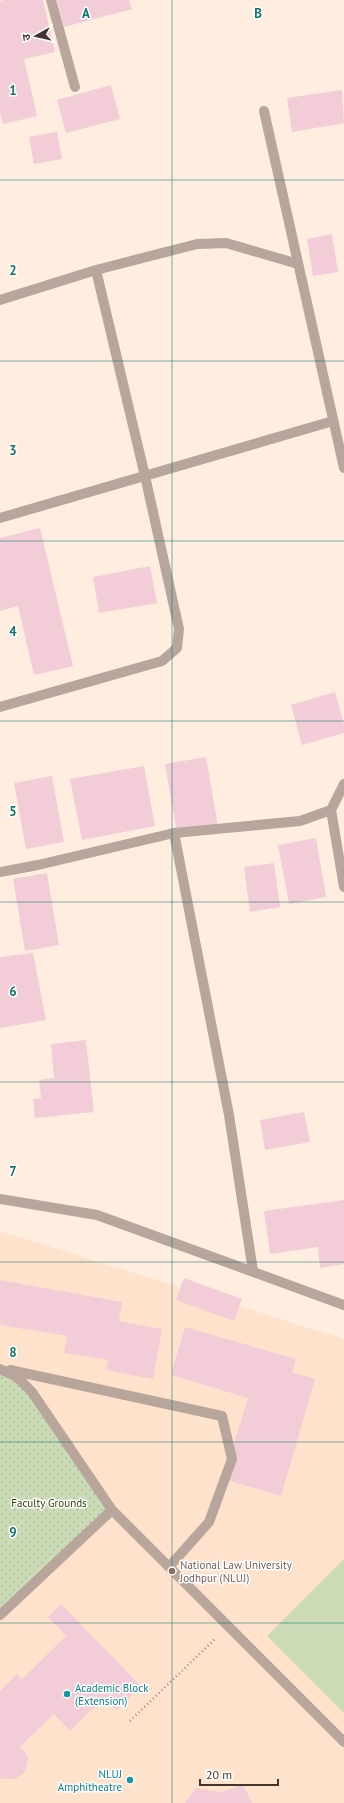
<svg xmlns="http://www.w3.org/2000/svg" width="344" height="1803" font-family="'PT Sans','Noto Sans Devanagari',sans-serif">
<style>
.built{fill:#ffe2cc}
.grass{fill:url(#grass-dots)}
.pitch{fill:#cbdbb6}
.building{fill:#f2cdd7}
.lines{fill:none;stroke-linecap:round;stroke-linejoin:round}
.path{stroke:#9d8e82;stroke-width:2.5;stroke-dasharray:1 3;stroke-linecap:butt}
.minor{stroke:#b8a59b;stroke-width:10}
.grid{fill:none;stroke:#0f766e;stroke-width:1;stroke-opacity:0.55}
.education-dot{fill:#8d6e63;stroke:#fff;stroke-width:1.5}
.culture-dot{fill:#0f9aa8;stroke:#fff;stroke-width:1.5}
.labels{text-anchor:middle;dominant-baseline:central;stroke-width:3;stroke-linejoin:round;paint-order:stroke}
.park-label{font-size:11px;fill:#304504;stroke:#fff}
.education-label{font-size:11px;fill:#785e54;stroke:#fff;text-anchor:start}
.culture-label{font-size:11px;fill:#0d838f;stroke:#fff;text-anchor:start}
.grid-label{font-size:13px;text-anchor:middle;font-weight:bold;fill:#0f766e;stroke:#fff;stroke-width:3;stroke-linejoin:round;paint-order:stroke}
</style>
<defs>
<pattern id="grass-dots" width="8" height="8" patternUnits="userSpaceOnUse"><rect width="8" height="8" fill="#cbdbb6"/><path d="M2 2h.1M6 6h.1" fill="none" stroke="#b0bd9d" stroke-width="1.8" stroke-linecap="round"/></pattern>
</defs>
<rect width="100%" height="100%" fill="#ffeddf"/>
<path class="built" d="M0,1231L344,1339V1803H0Z"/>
<path class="grass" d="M0,1369L17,1377L112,1510L0,1615Z"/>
<path class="pitch" d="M344,1559V1713L267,1636Z"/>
<path class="building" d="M4,0H43L55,52L24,59L37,116L3,124L0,113V1Z
M57,0H129L132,9L64,27Z
M111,85L120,119L66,133L57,100Z
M342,90L344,123L292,132L287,98Z
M57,132L62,159L34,164L29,137Z
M332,234L338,272L313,276L307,239Z
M40,528L73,666L34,675L18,606L0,611V538Z
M150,566L157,603L99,613L93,577Z
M335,692L344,724V733L302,745L291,705Z
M206,757L218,826L177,833L165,764Z
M144,766L155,826L82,840L70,779Z
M52,776L64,842L26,849L14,783Z
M316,838L326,897L289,904L278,845Z
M274,863L280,907L250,912L244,867Z
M47,873L59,945L25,951L13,879Z
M33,953L46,1020L0,1028V957Z
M86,1040L94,1112L35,1118L33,1099L41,1098L39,1080L54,1078L51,1044Z
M304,1112L310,1142L265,1150L260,1120Z
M344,1200V1264L320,1268L318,1247L270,1254L264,1211Z
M184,1278L242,1299L234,1321L176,1300Z
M0,1280L122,1302L119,1321L162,1329L153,1379L106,1370L108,1360L64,1353L67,1336L0,1325Z
M185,1327L296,1359L292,1372L315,1379L281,1496L223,1479L248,1398L171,1375Z
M61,1604L141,1686L117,1710L105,1697L70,1731L54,1714L20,1747L26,1753L28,1759L25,1772L15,1779H2L0,1777V1691L17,1674L22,1679L66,1636L48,1617Z
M243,1785L252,1803H185L196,1788L220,1792Z"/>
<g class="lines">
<path class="path" d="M130,1721L215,1639"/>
<path class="minor" d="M51,0L75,87
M264,111L344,468
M0,300L96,270L197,244L226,243L298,264
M0,518L333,421
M0,707L162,661L177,648L179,629L145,476L96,270
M331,810L344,784
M174,833L229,1115L253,1271
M0,872L38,865L174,833L300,821L331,810L344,887
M0,1199L97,1215L344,1305
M0,1369L17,1377L32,1392L112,1510L344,1742
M10,1370L222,1416L232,1459L209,1522L169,1567
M0,1615L112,1510"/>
</g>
<path class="grid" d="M172,0V1803M0,180H344M0,361H344M0,541H344M0,721H344M0,902H344M0,1082H344M0,1262H344M0,1442H344M0,1623H344"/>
<circle class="education-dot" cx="172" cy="1571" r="4"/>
<g class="culture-dot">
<circle cx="67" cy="1694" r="4"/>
<circle cx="130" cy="1780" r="4"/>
</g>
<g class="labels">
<g class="park-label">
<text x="49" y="1503">Faculty Grounds</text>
</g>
<g class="education-label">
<text x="180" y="1565">National Law University<tspan x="180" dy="13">Jodhpur (NLUJ)</tspan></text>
</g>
<g class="culture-label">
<text x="75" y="1688">Academic Block<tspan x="75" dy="13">(Extension)</tspan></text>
<text x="122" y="1774" text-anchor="end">NLUJ<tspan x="122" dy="13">Amphitheatre</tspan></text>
</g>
</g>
<g class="grid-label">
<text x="86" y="18">A</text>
<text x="258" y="18">B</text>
<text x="13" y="95">1</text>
<text x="13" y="275">2</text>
<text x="13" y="455">3</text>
<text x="13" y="636">4</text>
<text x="13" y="816">5</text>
<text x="13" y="996">6</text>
<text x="13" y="1176">7</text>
<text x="13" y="1357">8</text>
<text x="13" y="1537">9</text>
</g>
<g transform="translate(36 36) rotate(262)" stroke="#ffffff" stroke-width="3" paint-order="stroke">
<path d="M0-3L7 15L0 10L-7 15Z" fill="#41352c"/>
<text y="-6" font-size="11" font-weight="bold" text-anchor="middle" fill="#41352c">उ</text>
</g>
<path d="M200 1779v6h78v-6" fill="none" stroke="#41352c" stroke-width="2"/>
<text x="206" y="1779" font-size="12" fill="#41352c" stroke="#ffffff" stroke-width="3" paint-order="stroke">20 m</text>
</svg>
